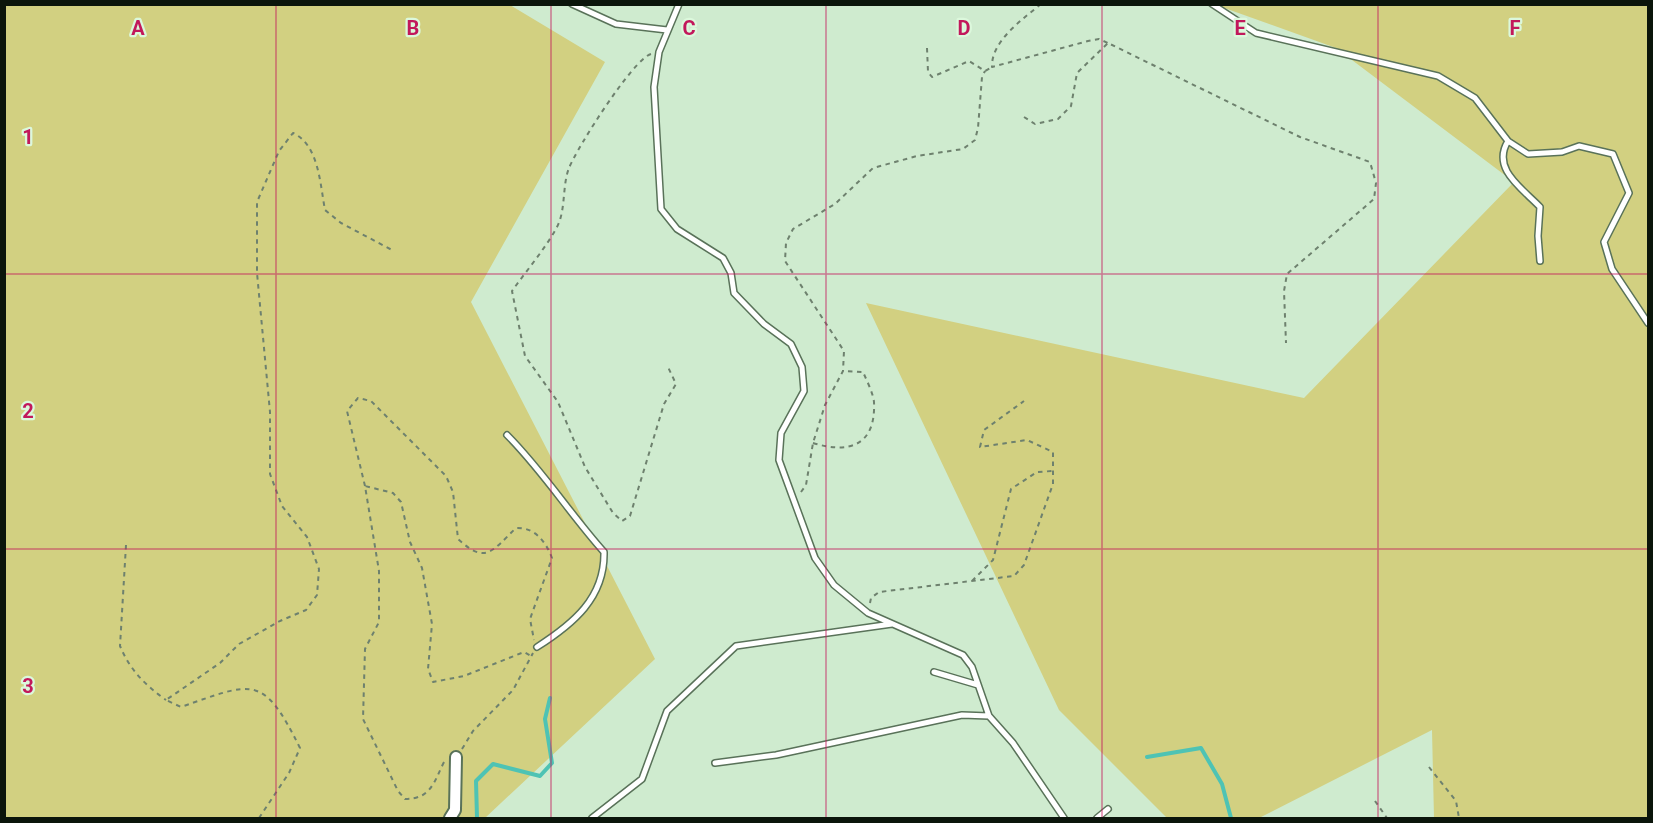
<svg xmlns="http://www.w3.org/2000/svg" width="1653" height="823" font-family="Roboto,sans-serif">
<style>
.green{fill:#d2d081}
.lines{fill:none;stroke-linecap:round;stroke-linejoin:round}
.stream{stroke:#4ec3b4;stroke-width:4}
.lane-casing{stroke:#597259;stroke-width:8}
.street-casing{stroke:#597259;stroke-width:14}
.path{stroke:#6e816e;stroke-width:2;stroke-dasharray:4.5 4.5;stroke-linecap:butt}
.lane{stroke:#fff;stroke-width:5}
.street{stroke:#fff;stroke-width:10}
.grid{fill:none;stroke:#c2185b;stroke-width:1.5;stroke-opacity:0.55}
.grid-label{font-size:20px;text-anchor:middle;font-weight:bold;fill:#c2185b;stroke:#dcf8dc;stroke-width:4.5;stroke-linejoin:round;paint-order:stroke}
</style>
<rect width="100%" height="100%" fill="#cfebcf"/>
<path class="green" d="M5,5H510L605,62L471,302L655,659L485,818H5Z
M1216,5H1648V818H1434L1432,730L1259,818H1167L1059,710L866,303L1304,398L1514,182L1336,48Z"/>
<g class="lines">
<path class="stream" d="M1147,757L1201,748L1222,784L1231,818
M477,818L476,781L493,764L540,776L552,763L545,719L550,698"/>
<defs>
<path id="lane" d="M572,4L616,24L667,30
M679,4L659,52L654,87L661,209L677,229L723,258L731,273L734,293L764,324L791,344L802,367L804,391L781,433L779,460L815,558L834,585L868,613L963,655L972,667L989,716L1013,743L1064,818
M1212,4L1256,33L1438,76L1475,98L1508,141L1528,154L1562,152L1579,146L1613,154L1629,193L1604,242L1612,269L1648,323
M1508,141C1491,169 1522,188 1540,207L1538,236L1540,261
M507,435C543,471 570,514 604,552C605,598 573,624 537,647
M934,672L978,685
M715,763L776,755L962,715L989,716
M592,818L642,779L667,711L736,646L892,624
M1097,818L1108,809"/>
<path id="street" d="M450,818L455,810L456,757"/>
</defs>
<use href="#lane" class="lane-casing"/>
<use href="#street" class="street-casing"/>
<path class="path" d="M1041,4C1023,19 991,41 992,67L1088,41L1099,39L1108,43
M927,48L928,72L932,77L969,61L985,71L992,67
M651,54C633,59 577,148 569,168C562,186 566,210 557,227C545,249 527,270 512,291L525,356L558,402L585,467L613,513L622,521L630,516L664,404L676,384L668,367
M1024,117L1035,124L1058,119L1071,106L1077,73L1108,43L1300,137L1370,162L1376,183L1374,199L1287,274L1284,291L1286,343
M813,443C849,454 876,446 874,402C873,393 867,381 863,372L843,371
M365,486L347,411L358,398L371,401L446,476L453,492L458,539C486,565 492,551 516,528C535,527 546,542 552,558L530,619L534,640
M801,492L806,485L813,443L825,405L843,371L844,351L785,261L786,243L793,229L835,204L873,168L917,156L963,149L975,140L978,128L982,77L985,71
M126,545L120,646C130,670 145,685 166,700
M972,581L993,560L1011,489L1037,472L1053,471
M870,603L871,598L879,592L1014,576L1024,565L1053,484V452L1027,440L980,447L984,430L1024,401
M462,749L473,731L513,690L533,653
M444,762C434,782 431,799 405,799L398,791L363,719L365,649L379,622V571L365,486L393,493L401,502L410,542L422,568L432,624L428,669L433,682L464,676L524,652L531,656
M1429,767L1456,801L1459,818
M1375,801L1387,818
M259,818L289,773L300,748C263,673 253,682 181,707L166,700L220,663L239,644L280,621L306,610L317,595L319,569L307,537L282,506L270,474V412L257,273V202L279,151L293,133C319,145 320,184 325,210L341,223L392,250"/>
<use href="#lane" class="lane"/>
<use href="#street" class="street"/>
</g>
<path class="grid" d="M276,4V818M551,4V818M826,4V818M1102,4V818M1378,4V818M4,274H1648M4,549H1648"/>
<g class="grid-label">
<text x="138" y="35">A</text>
<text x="413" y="35">B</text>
<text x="689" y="35">C</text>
<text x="964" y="35">D</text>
<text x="1240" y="35">E</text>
<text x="1515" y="35">F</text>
<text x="28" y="144">1</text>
<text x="28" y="418">2</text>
<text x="28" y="693">3</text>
</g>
<rect width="1653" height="823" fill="none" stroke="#0b150b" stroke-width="12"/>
</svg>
